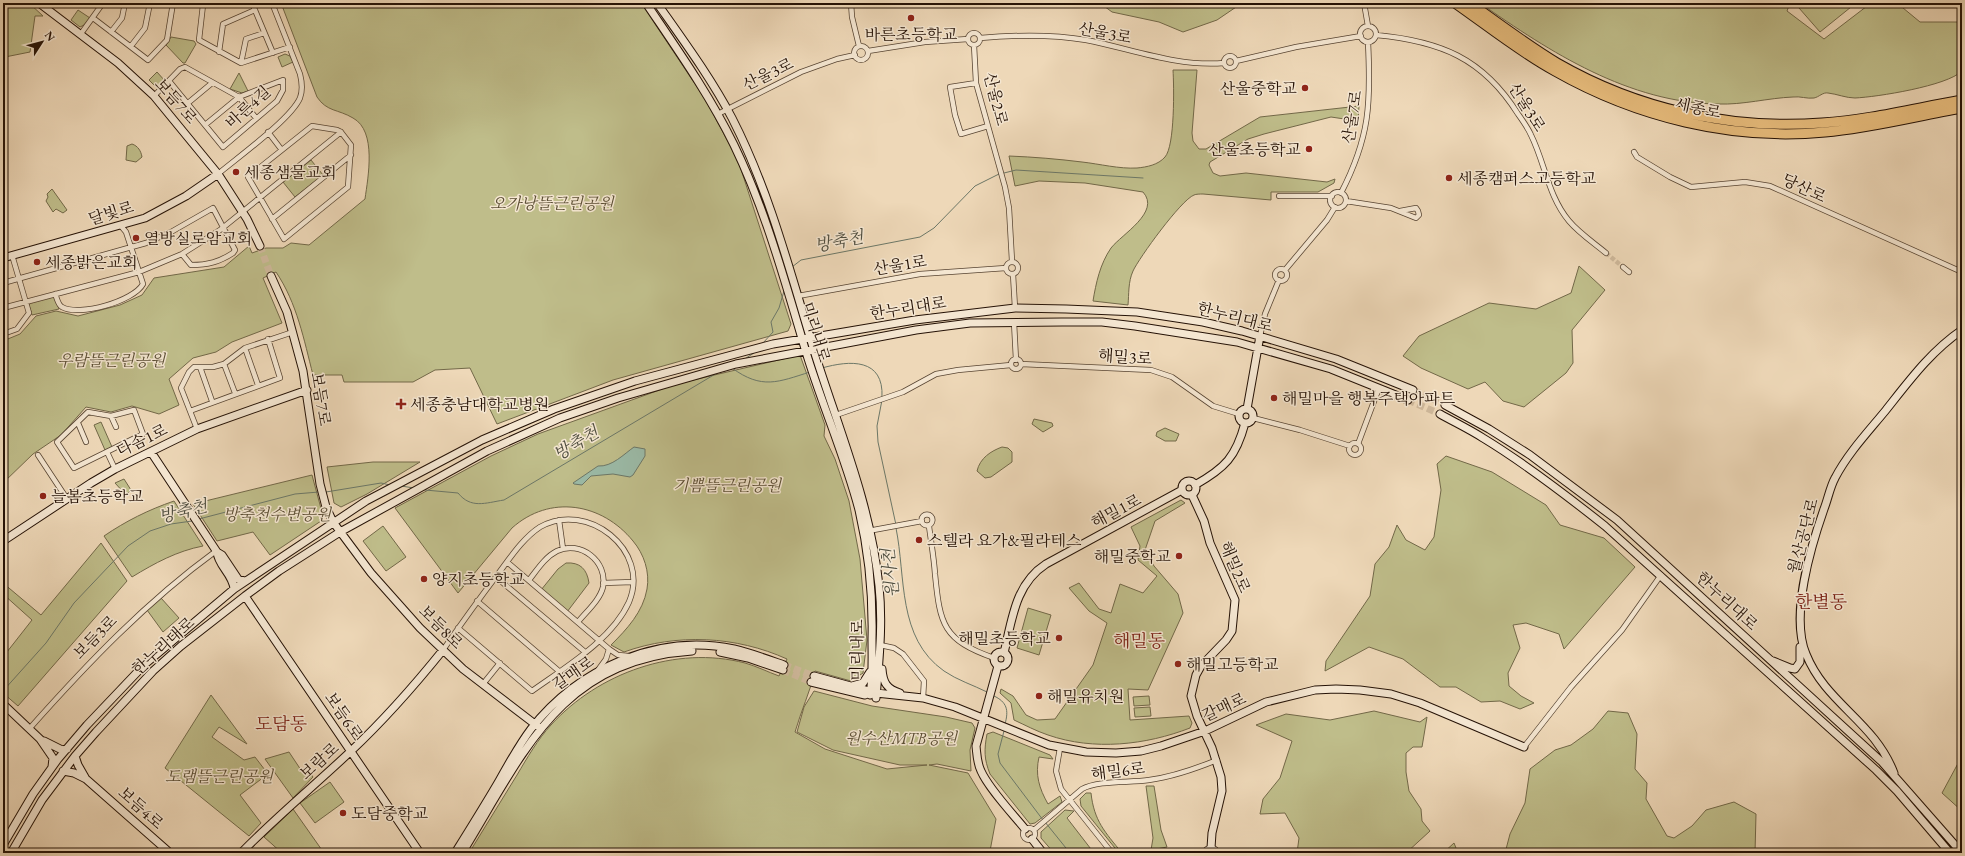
<svg xmlns="http://www.w3.org/2000/svg" width="1965" height="856" font-family="'EB Garamond','Noto Serif KR',serif">
<style>
.green{fill:#bfbd8a;stroke:#726848}
.water{fill:#9bbba8;stroke:#6c7767}
.lines{fill:none;stroke-linecap:round;stroke-linejoin:round}
.stream{stroke:#6c7767;stroke-width:1}
.street-tunnel{stroke:#d0ba9d;stroke-width:4.5;stroke-dasharray:4.5 2;stroke-linecap:butt}
.secondary-tunnel{stroke:#d0ba9d;stroke-width:7;stroke-dasharray:7 3.5;stroke-linecap:butt}
.street-casing{stroke:#574432;stroke-width:6}
.secondary-casing{stroke:#251206;stroke-width:9}
.highway-casing{stroke:#251206;stroke-width:11}
.street{stroke:#f4e6d1;stroke-width:4.5}
.secondary{stroke:#f4e6d1;stroke-width:7}
.highway{stroke:#e7bc7c;stroke-width:9}
.poi-dot{fill:#8f2418;stroke:#f4e6d1;stroke-width:1.5}
.labels{text-anchor:middle;dominant-baseline:central;stroke-width:3;stroke-linejoin:round;paint-order:stroke}
.street-label{font-size:16px;fill:#251206;stroke:#f4e6d1}
.poi-label{font-size:16px;fill:#251206;stroke:#f4e6d1;text-anchor:start}
.park-label{font-size:16px;font-style:italic;fill:#5b4e34;stroke:#f4e6d1}
.water-label{font-size:17px;font-style:italic;fill:#4e4d3f;stroke:#f4e6d1}
.quarter-label{font-size:18px;fill:#7a1f14;stroke:#f4e6d1}
</style>
<rect width="100%" height="100%" fill="#eed8b8"/>
<filter id="stains"><feTurbulence type="fractalNoise" baseFrequency=".005" numOctaves="4"/><feColorMatrix values="0 0 0 0 .2 0 0 0 0 .09 0 0 0 0 .02 0 0 0 .5 -.17"/></filter>
<radialGradient id="worn" r=".72"><stop offset=".6" stop-color="#630" stop-opacity="0"/><stop offset="1" stop-color="#630" stop-opacity=".3"/></radialGradient>
<path class="green" d="M3,3H29L43,16H35L30,52L5,57L3,75Z
M281,3H641L705,99L738,160L791,324L788,331L613,380L497,424L470,368L435,370L413,382H344L342,375H313C304,340 297,303 276,272L263,278L282,323L232,342L216,352L193,358L169,379L179,405L159,414L132,406L111,412L86,407L61,435L33,454L3,483V341L20,334L36,316L56,311L78,316L120,305L142,295L154,278L224,267L249,246L252,253L266,248H283L291,243L309,245L365,199C368,177 377,131 353,118C338,109 327,112 317,97Z
M1100,3H1242L1217,20L1183,32L1159,22L1112,12Z
M1480,3H1790L1787,11L1824,39L1871,3H1897L1920,22H1962V71C1947,86 1877,97 1855,98C1846,98 1837,94 1828,93C1823,92 1819,97 1814,98C1807,99 1800,96 1793,97C1768,98 1743,105 1718,104C1629,103 1550,52 1480,3Z
M1803,3H1856L1820,32L1799,8Z
M78,10L90,18L84,25L80,27L71,20Z
M171,37L194,41L196,44L185,63H183L166,45Z
M285,54L290,56L293,62L282,67L278,57Z
M1173,70H1197L1192,133L1193,141L1199,149H1206L1260,117L1359,106L1358,121L1331,117L1264,134L1248,139L1210,162L1209,165L1213,173L1220,176L1246,173L1327,182L1335,179L1334,183L1318,192H1271V200L1203,194C1200,194 1196,194 1194,195C1181,200 1139,258 1133,271C1128,282 1129,294 1128,305L1093,301C1096,283 1100,264 1111,248C1122,234 1161,212 1143,192L1085,183L1039,181L1015,186L1009,156C1034,157 1058,159 1082,162C1100,164 1119,169 1137,168C1147,167 1158,165 1165,157C1175,146 1174,86 1173,70Z
M157,72L165,81L159,87H156L149,80Z
M239,73L248,91L242,93L230,89Z
M132,144C138,146 141,151 142,157L136,162L126,160L127,146Z
M311,160L323,175L295,197L283,182Z
M52,189L67,210L63,213L56,209L53,212L46,201L48,197L47,194Z
M1579,266L1605,290L1572,330L1573,363L1566,373L1524,407L1503,401L1485,382L1468,389L1421,368L1403,356L1419,336L1489,303L1536,309L1571,293Z
M51,296L55,298L59,309L32,315L29,305L31,302Z
M800,355L825,425L824,436L835,459L849,501L860,559L867,640L863,673L851,681L815,671C810,692 801,711 795,732L825,749L887,769L927,765H900L833,750L797,732L804,707L814,691L872,706L946,717L972,723L975,728L970,750L971,771L937,764L929,765L968,773L996,819L990,851L992,853H469C485,827 501,801 517,775C527,758 538,739 551,725C598,673 676,645 745,663C756,666 768,672 779,676L787,659C736,636 677,633 624,652L611,645C627,629 643,612 647,589C650,572 644,554 633,541C602,503 550,494 512,528L458,593L395,508L491,456L538,434L676,384Z
M1034,419L1052,423L1053,426L1043,432L1032,424Z
M101,422L112,447L105,450L94,425Z
M1165,428L1179,434L1176,441H1165L1156,436L1157,432Z
M1002,447L1008,448L1012,452V462L991,477L985,478L977,471C980,458 991,451 1002,447Z
M1446,456L1492,472L1546,505L1560,525L1604,538L1635,567L1564,649L1559,634L1526,623L1513,625L1520,648L1508,673L1509,686L1521,696L1534,703L1520,709L1500,701L1481,702L1456,687H1440L1403,659L1369,647L1325,671L1326,661L1370,596L1375,564L1389,547L1397,525L1406,540L1425,550L1434,537L1441,490L1437,464Z
M373,462H420L367,494L341,507L334,503L327,467Z
M312,475L323,516L321,521L270,555L253,532L217,541L193,504Z
M124,479L131,490L126,495L115,483Z
M1181,500L1185,503L1155,521L1145,550L1154,566L1178,594L1183,613L1148,690L1128,689L1130,720L1189,716L1192,723L1190,728C1146,745 1094,751 1048,735C1036,731 1025,725 1014,720L1011,703L1000,693L1001,689L1013,696L1026,715L1037,720L1055,719L1093,665L1107,623L1089,611L1069,588L1079,583L1099,609L1111,613L1120,584L1143,593L1157,576L1138,560L1140,546L1131,527Z
M174,501L203,546C177,551 155,563 132,577L104,536C126,521 148,510 174,501Z
M383,526L406,557L386,571L363,541Z
M101,543L127,581L18,706L3,693V657L32,620L3,594V583L41,615Z
M566,563C580,562 587,569 589,583L567,612L541,590L558,569Z
M161,598L179,618L163,632L147,610Z
M1028,608L1051,615L1039,655L1017,648Z
M211,695L247,744L219,727L212,737L244,760L255,757L268,774L240,795L261,823L249,836L165,768Z
M1149,696L1150,705L1134,706L1133,697Z
M1150,707L1151,716L1135,717L1134,708Z
M1374,711L1420,722L1427,717L1422,747H1413L1406,753V772L1409,791L1421,809L1422,821L1430,831L1406,853H1297L1299,838L1285,813L1260,814L1263,799L1280,778L1292,741L1256,725L1286,714L1330,720Z
M1608,711L1628,713L1637,734L1635,769L1647,783L1646,799L1667,836L1674,838L1692,826L1706,810L1734,802L1756,814L1755,853H1505L1510,834L1525,803L1530,769L1555,750L1571,745L1593,729Z
M993,732L1050,755L1053,759L1039,757C1035,775 1039,788 1048,804L1060,796L1062,802L1035,823L1030,824L990,774C984,759 984,750 987,734Z
M289,752L301,770L307,769L313,777L293,798L265,759Z
M1962,756V811L1942,793Z
M330,782L344,802L315,823L300,803Z
M1146,786H1154L1161,830L1167,847L1151,850L1153,838Z
M1086,793H1091C1094,821 1105,832 1122,853H1119L1081,806L1080,799Z
M293,809L324,853H282L264,837Z
M1065,810L1074,811L1067,818L1094,853H1054L1041,838V832Z
M1454,843L1458,853H1443Z"/>
<path class="water" d="M634,447L645,449V456L633,475L630,477L613,474L591,476L582,485L574,484L573,483L598,466C612,467 624,454 634,447Z"/>
<g class="lines">
<path class="stream" d="M1004,173L1016,170L1143,178
M792,267L801,260L920,237L934,228L975,186L999,174
M763,343L773,332L771,322L779,308L784,291
M743,360L754,353
M732,368C762,390 778,382 810,372
M822,368C850,360 884,358 882,397
M882,400L877,426L878,442L896,525
M401,486L414,488
M425,490L458,493C471,509 485,503 504,500L717,373
M326,492L381,483L390,485
M199,519L295,494L319,492
M896,528C906,577 897,638 944,671C957,680 973,685 987,692
M3,691L46,643L74,603L128,546L150,531L171,524L192,521
M994,696C1007,702 1009,710 1005,724
M1004,731L998,754L1000,763L1043,820
M1045,822L1070,853"/>
<path class="street-tunnel" d="M1606,253L1623,267"/>
<path class="secondary-tunnel" d="M260,246L271,276
M1413,390L1445,405
M1408,400L1440,414
M784,665L814,676
M783,670L811,682"/>
<defs>
<path id="street" d="M205,3L203,5L199,40L241,63L290,47
M252,3L273,53
M851,3L852,17L859,46
M1364,3L1368,26
M93,18L148,60L167,40L173,3
M1360 34a8 8 0 1 1 16 0a8 8 0 1 1-16 0Z
M111,32L122,18L125,3
M968 39a6 6 0 1 1 12 0a6 6 0 1 1-12 0Z
M80,35L103,3
M1376,35C1440,41 1483,58 1518,114C1523,121 1528,128 1531,135C1545,163 1548,196 1569,221C1579,233 1594,243 1606,253
M980,38C1015,35 1051,34 1086,40C1132,49 1177,67 1224,63
M974,45L976,83L1005,187L1009,208L1012,261
M131,46L145,28L150,3
M854 53a7 7 0 1 1 14 0a7 7 0 1 1-14 0Z
M868,51L925,42L968,39
M219,52L223,24L255,10
M1224 62a6 6 0 1 1 12 0a6 6 0 1 1-12 0Z
M1236,61L1296,47L1361,36
M241,63L246,39L264,33
M169,81L223,147L277,101L283,90V80L239,97L205,125
M976,83L950,87L955,115L961,134L988,126
M154,96L180,69L185,67L239,97L256,118
M188,103L212,83
M718,114L801,72L837,59L855,55
M312,126L337,130L341,132L351,145L348,187L284,239L248,177Z
M268,132L281,149
M1634,152L1637,157L1670,177L1691,187L1745,182L1770,186L1962,272
M218,174C237,158 291,119 300,98C303,90 302,82 300,74L272,3
M1330 200a8 8 0 1 1 16 0a8 8 0 1 1-16 0Z
M1341,193C1370,137 1371,103 1368,42
M1279,196H1332
M1346,201L1391,208L1416,218L1419,215L1418,211L1416,208L1400,211
M272,219L351,155
M1006 268a6 6 0 1 1 12 0a6 6 0 1 1-12 0Z
M1623,267L1629,272
M1275 275a6 6 0 1 1 12 0a6 6 0 1 1-12 0Z
M1285,270L1327,220L1335,207
M1013,274L1015,308
M3,283L146,243L171,232L213,208L235,250L233,253C219,262 208,265 191,265L182,254
M55,294C57,298 58,305 62,307C79,317 134,301 143,284L126,232L121,226
M798,296L920,274L1006,268
M3,308L139,272L182,254L220,230L341,132
M1014,322L1016,360
M3,334L17,329L29,313L12,255
M1260,336L1265,314L1279,280
M245,348L258,385
M1011 364a5 5 0 1 1 10 0a5 5 0 1 1-10 0Z
M224,364L235,393
M1021,364L1151,370L1172,377L1213,406L1239,414
M200,367L212,401
M134,410L143,434L74,468L57,442L88,412L111,416Z
M190,411L280,378L268,339
M836,415L903,392L936,374L958,370L1011,365
M111,416L116,427
M1253,418L1300,430L1350,446
M78,423L86,442
M197,429L181,388L189,372L194,367H213L224,364L245,348L293,332
M1349 449a6 6 0 1 1 12 0a6 6 0 1 1-12 0Z
M1358,444L1379,388
M107,452L115,469
M38,455L67,499
M921.5 520a5.5 5.5 0 1 1 11 0a5.5 5.5 0 1 1-11 0Z
M559,520L563,549
M929,526C931,542 934,558 935,574C940,625 943,640 994,658
M868,531L922,521
M507,562L609,649L618,655L629,656
M496,577L585,652
M529,580C537,570 545,557 557,551C580,540 608,561 603,587C600,600 586,612 578,622
M603,583L633,582
M477,601L560,672
M880,645L894,648L903,654L924,681L923,698
M443,650C461,624 479,599 498,574C510,558 523,538 540,527C587,500 651,550 629,602C612,640 564,668 532,691L458,628
M598,670L606,659L609,649
M483,684L500,663
M30,728C87,664 146,602 216,551
M1524,747L1571,687L1622,630L1661,575
M1060,748L1056,771L1061,789L1112,853
M1023 834a6 6 0 1 1 12 0a6 6 0 1 1-12 0Z
M1034,830L1082,789C1098,780 1130,783 1149,780C1172,777 1195,769 1217,760
M1204,853C1207,846 1215,846 1218,853"/>
<path id="secondary" d="M39,3L118,63L154,96L218,174L247,219L260,246
M646,3C677,49 709,94 734,145C766,211 785,282 806,352C822,405 845,456 859,510C869,553 873,596 872,639C872,658 873,677 870,695
M657,3C683,40 711,78 732,118C771,194 792,279 817,360C841,435 871,507 879,586C883,623 879,660 876,698
M3,258L145,218L186,196L218,174
M271,276L287,312L303,371L320,484L326,507L333,522L371,573L420,628L463,669L540,728
M1445,405L1489,429L1530,455L1617,520L1882,762L1962,853
M1239 416a7 7 0 1 1 14 0a7 7 0 1 1-14 0Z
M1247,409L1260,336
M1440,414C1454,422 1469,429 1483,438C1526,464 1566,495 1605,526L1876,770L1897,791L1950,853
M151,452L217,552L222,555L238,579L245,581
M1182 488a7 7 0 1 1 14 0a7 7 0 1 1-14 0Z
M1195,485C1225,468 1236,457 1245,423
M1192,495L1204,521L1210,543L1235,600L1232,631L1226,640L1201,666L1196,675L1191,696L1197,716L1212,748L1221,777L1222,791L1212,833L1211,848
M3,541L91,483L115,469L197,429L307,390
M217,552C218,566 233,574 234,589
M245,596L420,853
M720,652L748,658L783,670
M994 659a7 7 0 1 1 14 0a7 7 0 1 1-14 0Z
M1004,653C1012,620 1015,584 1046,564L1182,490
M1773,661L1790,668L1795,669L1800,662V647
M998,666L976,746C977,755 977,763 981,771C989,789 1012,813 1025,829
M882,669C883,683 887,689 900,693
M814,676L876,693L923,698L955,707L1049,745L1086,752L1116,753L1141,751L1161,746L1205,731L1266,702L1315,690L1336,689L1360,690L1391,694L1420,703L1524,747
M811,682L865,695
M852,686L863,683L870,672
M3,704L40,739L53,758L52,767
M44,741L62,750L67,749
M75,756L78,765L86,779
M63,771L74,773L86,779L170,853
M1894,773C1874,721 1826,704 1806,654C1790,616 1811,546 1824,509C1828,499 1830,487 1835,478C1848,453 1868,432 1886,410C1909,381 1931,351 1962,330
M1032,839L1043,853
M3,845L33,794L58,759L87,725L145,664L234,589L366,501L482,440L554,409L635,381L773,344L915,320L1015,308L1066,309L1137,312L1203,322L1242,331L1336,359L1413,390
M11,853L42,800L75,756L96,732L153,671L181,646L245,596L279,571L340,532L487,451L560,418L618,398L736,364L916,330L970,323L1062,322H1102L1135,326L1237,342L1331,369L1408,400
M241,853C276,817 314,786 351,751C384,720 414,686 443,650
M455,853C470,829 485,805 499,781C509,763 519,745 531,729C578,669 657,633 734,649C751,653 767,659 784,665
M462,853C523,754 559,660 692,651"/>
<path id="highway" d="M1455,3C1488,26 1520,52 1555,71C1636,117 1732,141 1825,132C1871,128 1916,116 1962,108
M1470,3C1498,23 1527,45 1557,63C1637,109 1730,130 1822,123C1869,120 1916,108 1962,100"/>
</defs>
<use href="#street" class="street-casing"/>
<use href="#secondary" class="secondary-casing"/>
<use href="#highway" class="highway-casing"/>
<use href="#street" class="street"/>
<use href="#secondary" class="secondary"/>
<use href="#highway" class="highway"/>
</g>
<g class="poi-dot">
<circle cx="911" cy="18" r="4"/>
<circle cx="1305" cy="88" r="4"/>
<circle cx="1309" cy="149" r="4"/>
<circle cx="236" cy="172" r="4"/>
<circle cx="1449" cy="178" r="4"/>
<circle cx="136" cy="238" r="4"/>
<circle cx="37" cy="262" r="4"/>
<circle cx="1274" cy="398" r="4"/>
<path d="M399 398h4v4h4v4h-4v4h-4v-4h-4v-4h4z"/>
<circle cx="43" cy="496" r="4"/>
<circle cx="919" cy="540" r="4"/>
<circle cx="1179" cy="556" r="4"/>
<circle cx="424" cy="579" r="4"/>
<circle cx="1059" cy="638" r="4"/>
<circle cx="1178" cy="664" r="4"/>
<circle cx="1039" cy="696" r="4"/>
<circle cx="343" cy="813" r="4"/>
</g>
<g class="labels">
<g class="street-label">
<text transform="translate(1105 33) rotate(11)">산울3로</text>
<text transform="translate(768 74) rotate(-26)">산울3로</text>
<text transform="translate(996 99) rotate(76)">산울2로</text>
<text transform="translate(176 101) rotate(49)">보듬7로</text>
<text transform="translate(248 107) rotate(-42)">바른4길</text>
<text transform="translate(1527 107) rotate(58)">산울3로</text>
<text transform="translate(1698 108) rotate(12)">세종로</text>
<text transform="translate(1352 117) rotate(-81)">산울7로</text>
<text transform="translate(1804 188) rotate(25)">당산로</text>
<text transform="translate(111 213) rotate(-17)">달빛로</text>
<text transform="translate(900 265) rotate(-9)">산울1로</text>
<text transform="translate(908 308) rotate(-9)">한누리대로</text>
<text transform="translate(1235 317) rotate(14)">한누리대로</text>
<text transform="translate(816 332) rotate(73)">미리내로</text>
<text transform="translate(1125 357) rotate(4)">해밀3로</text>
<text transform="translate(321 399) rotate(81)">보듬7로</text>
<text transform="translate(142 440) rotate(-26)">다솜1로</text>
<text transform="translate(1116 511) rotate(-28)">해밀1로</text>
<text transform="translate(1803 536) rotate(-75)">월산공단로</text>
<text transform="translate(1235 567) rotate(67)">해밀2로</text>
<text transform="translate(1727 601) rotate(43)">한누리대로</text>
<text transform="translate(441 627) rotate(45)">보듬8로</text>
<text transform="translate(95 637) rotate(-45)">보듬3로</text>
<text transform="translate(163 646) rotate(-42)">한누리대로</text>
<text transform="translate(857 650) rotate(-89)">미리내로</text>
<text transform="translate(573 673) rotate(-35)">갈매로</text>
<text transform="translate(1224 707) rotate(-25)">갈매로</text>
<text transform="translate(344 716) rotate(56)">보듬6로</text>
<text transform="translate(319 761) rotate(-42)">보람로</text>
<text transform="translate(1118 771) rotate(-7)">해밀6로</text>
<text transform="translate(141 808) rotate(42)">보듬4로</text>
</g>
<g class="poi-label">
<text x="911" y="34" text-anchor="middle">바른초등학교</text>
<text x="1297" y="88" text-anchor="end">산울중학교</text>
<text x="1301" y="149" text-anchor="end">산울초등학교</text>
<text x="244" y="172">세종샘물교회</text>
<text x="1457" y="178">세종캠퍼스고등학교</text>
<text x="144" y="238">열방실로암교회</text>
<text x="45" y="262">세종밝은교회</text>
<text x="1282" y="398">해밀마을 행복주택아파트</text>
<text x="410" y="404">세종충남대학교병원</text>
<text x="51" y="496">늘봄초등학교</text>
<text x="927" y="540">스텔라 요가&amp;필라테스</text>
<text x="1171" y="556" text-anchor="end">해밀중학교</text>
<text x="432" y="579">양지초등학교</text>
<text x="1051" y="638" text-anchor="end">해밀초등학교</text>
<text x="1186" y="664">해밀고등학교</text>
<text x="1047" y="696">해밀유치원</text>
<text x="351" y="813">도담중학교</text>
</g>
<g class="park-label">
<text x="552" y="203">오가낭뜰근린공원</text>
<text x="111" y="360">우람뜰근린공원</text>
<text x="727" y="485">기쁨뜰근린공원</text>
<text x="277" y="514">방축천수변공원</text>
<text x="901" y="738">원수산MTB공원</text>
<text x="219" y="776">도램뜰근린공원</text>
</g>
<g class="water-label">
<text transform="translate(839 241) rotate(-11)">방축천</text>
<text transform="translate(576 443) rotate(-31)">방축천</text>
<text transform="translate(183 511) rotate(-14)">방축천</text>
<text transform="translate(890 573) rotate(-96)">원사천</text>
</g>
<g class="quarter-label">
<text x="1821" y="601">한별동</text>
<text x="1139" y="640">해밀동</text>
<text x="281" y="723">도담동</text>
</g>
</g>
<rect width="1965" height="856" fill="none" stroke="#eed8b8" stroke-width="16"/>
<rect x="4" y="4" width="1957" height="848" fill="none" stroke="#251206" stroke-width="2"/>
<rect x="8" y="8" width="1949" height="840" fill="none" stroke="#251206"/>
<g transform="translate(42 42) rotate(54)" stroke="#f4e6d1" stroke-width="3" paint-order="stroke">
<path d="M0-3L7 15L0 10L-7 15Z" fill="#251206"/>
<text y="-6" font-size="11" font-weight="bold" text-anchor="middle" fill="#251206">N</text>
</g>
<rect width="100%" height="100%" filter="url(#stains)"/>
<rect width="100%" height="100%" fill="url(#worn)"/>
</svg>
